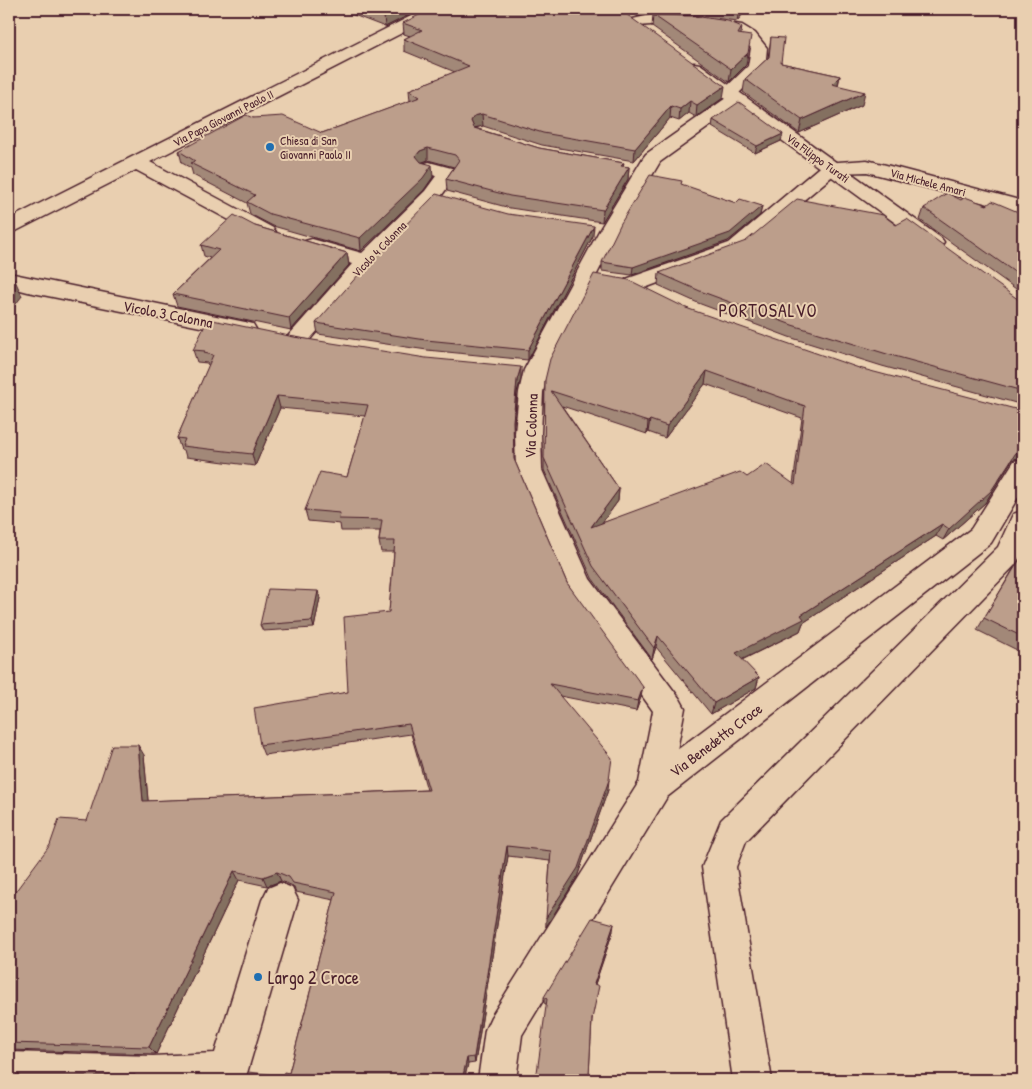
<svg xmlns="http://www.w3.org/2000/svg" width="1032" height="1089" font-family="'Patrick Hand',sans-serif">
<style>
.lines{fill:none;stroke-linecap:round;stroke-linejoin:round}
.street-casing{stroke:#4a1f2b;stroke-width:3}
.secondary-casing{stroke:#4a1f2b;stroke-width:3}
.street{fill:#e9cfb0;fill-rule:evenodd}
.secondary{fill:#e9cfb0;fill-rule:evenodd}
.wall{fill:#a28878;stroke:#4a1f2b;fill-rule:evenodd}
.shaded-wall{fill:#846f61;stroke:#4a1f2b}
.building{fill:#bc9e8b;stroke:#4a1f2b;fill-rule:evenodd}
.poi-dot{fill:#1f6fb2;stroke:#e9cfb0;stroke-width:2}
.labels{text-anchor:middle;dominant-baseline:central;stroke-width:4;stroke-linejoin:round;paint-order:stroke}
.far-street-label{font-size:12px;fill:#4a1f2b;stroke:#e9cfb0}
.far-poi-label{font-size:12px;fill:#4a1f2b;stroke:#e9cfb0;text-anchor:start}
.street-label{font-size:15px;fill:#4a1f2b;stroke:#e9cfb0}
.quarter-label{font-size:18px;letter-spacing:1px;fill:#4a1f2b;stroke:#e9cfb0}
.near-poi-label{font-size:18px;fill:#4a1f2b;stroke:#e9cfb0;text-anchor:start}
</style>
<rect width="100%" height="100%" fill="#e9cfb0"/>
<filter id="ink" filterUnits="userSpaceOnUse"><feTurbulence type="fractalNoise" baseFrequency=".02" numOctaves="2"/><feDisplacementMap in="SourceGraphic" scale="10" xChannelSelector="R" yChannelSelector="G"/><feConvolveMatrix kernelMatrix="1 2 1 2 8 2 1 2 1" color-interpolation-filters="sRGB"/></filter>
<g filter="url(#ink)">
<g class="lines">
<defs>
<path id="street" d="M425,9H445L443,12L150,162L273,228L276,232L273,236L266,238L259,236L136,170L16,231L9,233V219Z
M651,15H675L742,25L755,33L767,48L765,68L738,94L742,95L745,99L742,103L660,162L619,231L548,370L543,392L541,433L542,470L590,579L680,699L685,708L677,750L971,529L1014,461L1023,459V489L991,543L667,797L522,1035L516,1080H478L485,1030L491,1017L639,782L653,711L568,593L516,470L515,433L519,392L524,370L599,231L643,158L646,154L726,98L720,93L748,66L751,48C745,42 741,37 733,33C721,28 666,24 651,25C643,25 636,28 628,26L626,23L628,20Z
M867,160L1023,201V213L867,172L836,173L743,251L642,289L634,291L626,289L623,284L626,279L729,243L824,163Z
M429,162L455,169L458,173L439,199L374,266L305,345L297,347L289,345L285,340L289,335L352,264L305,249L302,245L305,241L312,239L362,253L425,191L436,176L422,172L419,168L422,164Z
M9,273L245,322L253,324L256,329L253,334L245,336L28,292L9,287Z
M1023,511V552L1019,561L746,841L736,867L772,1080H733L702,867L721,820L998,547L1013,514Z
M280,883L292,888L298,900L245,1080H9V1052L153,1056L215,1053L262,900L268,888Z"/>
<path id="secondary" d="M694,63L700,64L941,238L944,242L941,246L934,248L927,246L688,72L685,68L688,64Z"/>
</defs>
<use href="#street" class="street-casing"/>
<use href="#secondary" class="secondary-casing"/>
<use href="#street" class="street"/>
<use href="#secondary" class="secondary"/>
</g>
<path class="wall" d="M338,9H421L385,27Z
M626,9H747L737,21L675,13H651L637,16Z
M653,15L742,27L741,34L746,65L729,82L652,27Z
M403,23L723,98L696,117L689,113L679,121L670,118L634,161L542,145L483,126L475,128L539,148L624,163L623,166L629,167L628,179L602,222L510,208L447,191L446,179L454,167L428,160L423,162L433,177L424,190L361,251L273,226L250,214L247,203L193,175L191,168L182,163L179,151L253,118L322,133L410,101L409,90L455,72L404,51V39L410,36L404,34Z
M771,37L781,63L840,76L838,86L862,105L799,133L743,92L745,79L768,58Z
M713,120L781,141L755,153L712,127Z
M682,185L736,203L762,206L760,215L728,241L632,275L602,271V262Z
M961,200L987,205L1023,214V294L920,220L924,208Z
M896,225L1019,300L1023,301V405L882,366L789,337L698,303L658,285L659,273Z
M255,226L347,253L349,265L291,330L177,306L173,294L210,258L204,256L201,245Z
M593,236L528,360L427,350L318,334L316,323Z
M686,308L1017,458L1012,460L985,503L943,540L936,536L803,623L800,631L742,660L759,677L756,688L711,714L656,647L652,659L592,578L544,470L545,380ZM705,384L802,418L793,484L747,477L602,523L618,501L619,489L562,406L647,434L648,432L665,438Z
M294,337L521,379L517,392L513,430L514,459L567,583L641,697L636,711L560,696L608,790L577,877L546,927L550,861L508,856L475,1063L468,1064L464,1080H246L283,1076L289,1073L334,900L296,892L293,886L281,881L267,886L239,880L156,1054L9,1050V900L87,821L144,755L148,801L427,790L411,734L264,755L260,745L348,692L389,612L394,552H381L379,541L380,531H341L340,524L308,521L305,510L347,477L365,416L280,408L255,466L186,457L184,450H181L177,438L209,365H208L207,363L197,362L193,350Z
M1023,554V653L977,630L1021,556Z
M320,598L314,628L263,631L260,625Z
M613,931L595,984L592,1020L589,1075L588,1080H586L546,1004L544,1003V997Z"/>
<path class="shaded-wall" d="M398,9H421L385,27L384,16Z
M638,9H651V13L637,16Z
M740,9H747L737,21L739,10Z
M748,53L746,65L729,82L731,69Z
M840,76L837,88L832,84Z
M725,86L723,98L696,117L697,105Z
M865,92L862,105L799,133L802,120Z
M690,101L689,113L679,121L680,109Z
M671,106L670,118L634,161L635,149Z
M482,114L483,126L474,128L471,121L474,116Z
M783,134L781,141L755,153L757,146Z
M428,148V160L420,163L416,156L420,151Z
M432,165L433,177L424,190L361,251L360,238Z
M629,167L628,179L602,222L603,210Z
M762,206L760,215L728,241L632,275L633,267Z
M594,226L593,236L528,360V350Z
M347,253L349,265L291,330L289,318Z
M13,276L22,296L9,313V281Z
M521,367V379L517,392L513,433V421L517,380Z
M707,371L705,384L665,438L667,426Z
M277,396L280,408L255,466L252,454Z
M650,420L648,432L647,434L648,422Z
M1023,446V449L1017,458L1012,460L985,503L943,540L949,529L1019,448Z
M619,489L618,501L590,539L591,527Z
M942,524L936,536L803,623L800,631L733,664L736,653L801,615Z
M318,591L320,598L314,628L312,621Z
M658,636L656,647L652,659L654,648Z
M759,677L756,688L711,714L714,703Z
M643,687L641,697L636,711L638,701Z
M138,745L144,755L149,811L143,801Z
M609,780L608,790L577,877L546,927V918Z
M507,846L508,856L475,1063L474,1057Z
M234,871L239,880L156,1054L149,1047Z
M277,872L281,881L267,886L263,877Z
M614,924L613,931L593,990L594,984Z
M467,1058L468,1064L464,1080H462Z
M135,1075L140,1080H133Z"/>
<path class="building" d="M366,9H398L384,16Z
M431,9H619L725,86L697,105L690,101L680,109L671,106L635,149L543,133L482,114L474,116L471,121L474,128L539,148L624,163L621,166L629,167L603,210L510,196L446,179L459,160L455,155L428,148L420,151L416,156L421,162L432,165L423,178L360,238L270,214L247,202L255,195L190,163L195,161L179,151L246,115L253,118L283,116L322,133L420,97L409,90L469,66L404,39L422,30L403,23Z
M728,9H740L739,10Z
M653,15L694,16L728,21L742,27L738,34L751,36L748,53L731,69Z
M771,37L784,38L781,63L840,76L832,84L865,92L802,120L745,79L769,57Z
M739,102L783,134L757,146L713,120Z
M650,175L682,181L681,184L736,203L740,199L762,206L730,233L633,267L602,262L621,223Z
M947,193L961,200L965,197L987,205L992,201L1023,214V278L924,208Z
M436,194L508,214L594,226L528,350L426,340L316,323L374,257Z
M797,199L883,215L896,225L907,219L1019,300L1023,301V391L887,354L792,325L700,291L659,273L746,241Z
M234,215L255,226L347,253L289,318L173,294L219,250L201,245Z
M594,274L629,280L686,308L859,368L1023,411V446L1019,448L991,491L949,529L942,524L801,615L804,619L736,653L759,677L714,703L658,636L654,648L593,566L544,458L545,380L550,359ZM707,371L805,406L795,485L766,464L747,477L740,472L591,527L619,489L551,391L648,422L650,420L667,426Z
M9,275L13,276L9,281Z
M208,319L294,337L426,358L521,367L517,380L513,421L514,459L567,583L643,687L638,701L550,684L612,758L609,780L578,868L546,918L551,851L507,846L474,1057L467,1058L462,1080H246L248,1072L283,1076L284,1072L289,1073L336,892L293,883L289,877L277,872L263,877L234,871L149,1047L9,1043V900L50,845L59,819L87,821L112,745H138L143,801L429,790L409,724L260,745L254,708L348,692L344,617L389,612L395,541H379L382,520L339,519L340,513L305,510L320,472L347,477L368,405L277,396L252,454L182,446L185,439L177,438L213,355L204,353L205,351L193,350Z
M1023,554V637L984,618Z
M268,589L318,591L312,621L260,625Z
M592,918L614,924L594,984L599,986L592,1019L589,1075L586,1074V1080H536L547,999L544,997Z
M9,1075H135L133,1080H9Z"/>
</g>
<g class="poi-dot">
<circle cx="270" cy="147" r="5"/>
<circle cx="258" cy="977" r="5"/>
</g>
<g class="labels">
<g class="far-street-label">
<text transform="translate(223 118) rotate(-27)">Via Papa Giovanni Paolo II</text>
<text transform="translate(818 158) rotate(36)">Via Filippo Turati</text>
<text transform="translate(928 182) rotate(15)">Via Michele Amari</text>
<text transform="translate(379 249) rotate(-46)">Vicolo 4 Colonna</text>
</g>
<g class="far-poi-label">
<text x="280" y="140">Chiesa di San<tspan x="280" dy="14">Giovanni Paolo II</tspan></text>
</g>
<g class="street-label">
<text transform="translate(168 314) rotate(11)">Vicolo 3 Colonna</text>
<text transform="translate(531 426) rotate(-88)">Via Colonna</text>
<text transform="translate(716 740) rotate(-37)">Via Benedetto Croce</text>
</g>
<g class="quarter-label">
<text x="768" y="310">PORTOSALVO</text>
</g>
<g class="near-poi-label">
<text x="268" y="977">Largo 2 Croce</text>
</g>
</g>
<rect width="1032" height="1089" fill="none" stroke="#e9cfb0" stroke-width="30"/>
<rect x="15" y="15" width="1002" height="1059" fill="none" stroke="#4a1f2b" stroke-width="2" filter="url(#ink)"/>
</svg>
